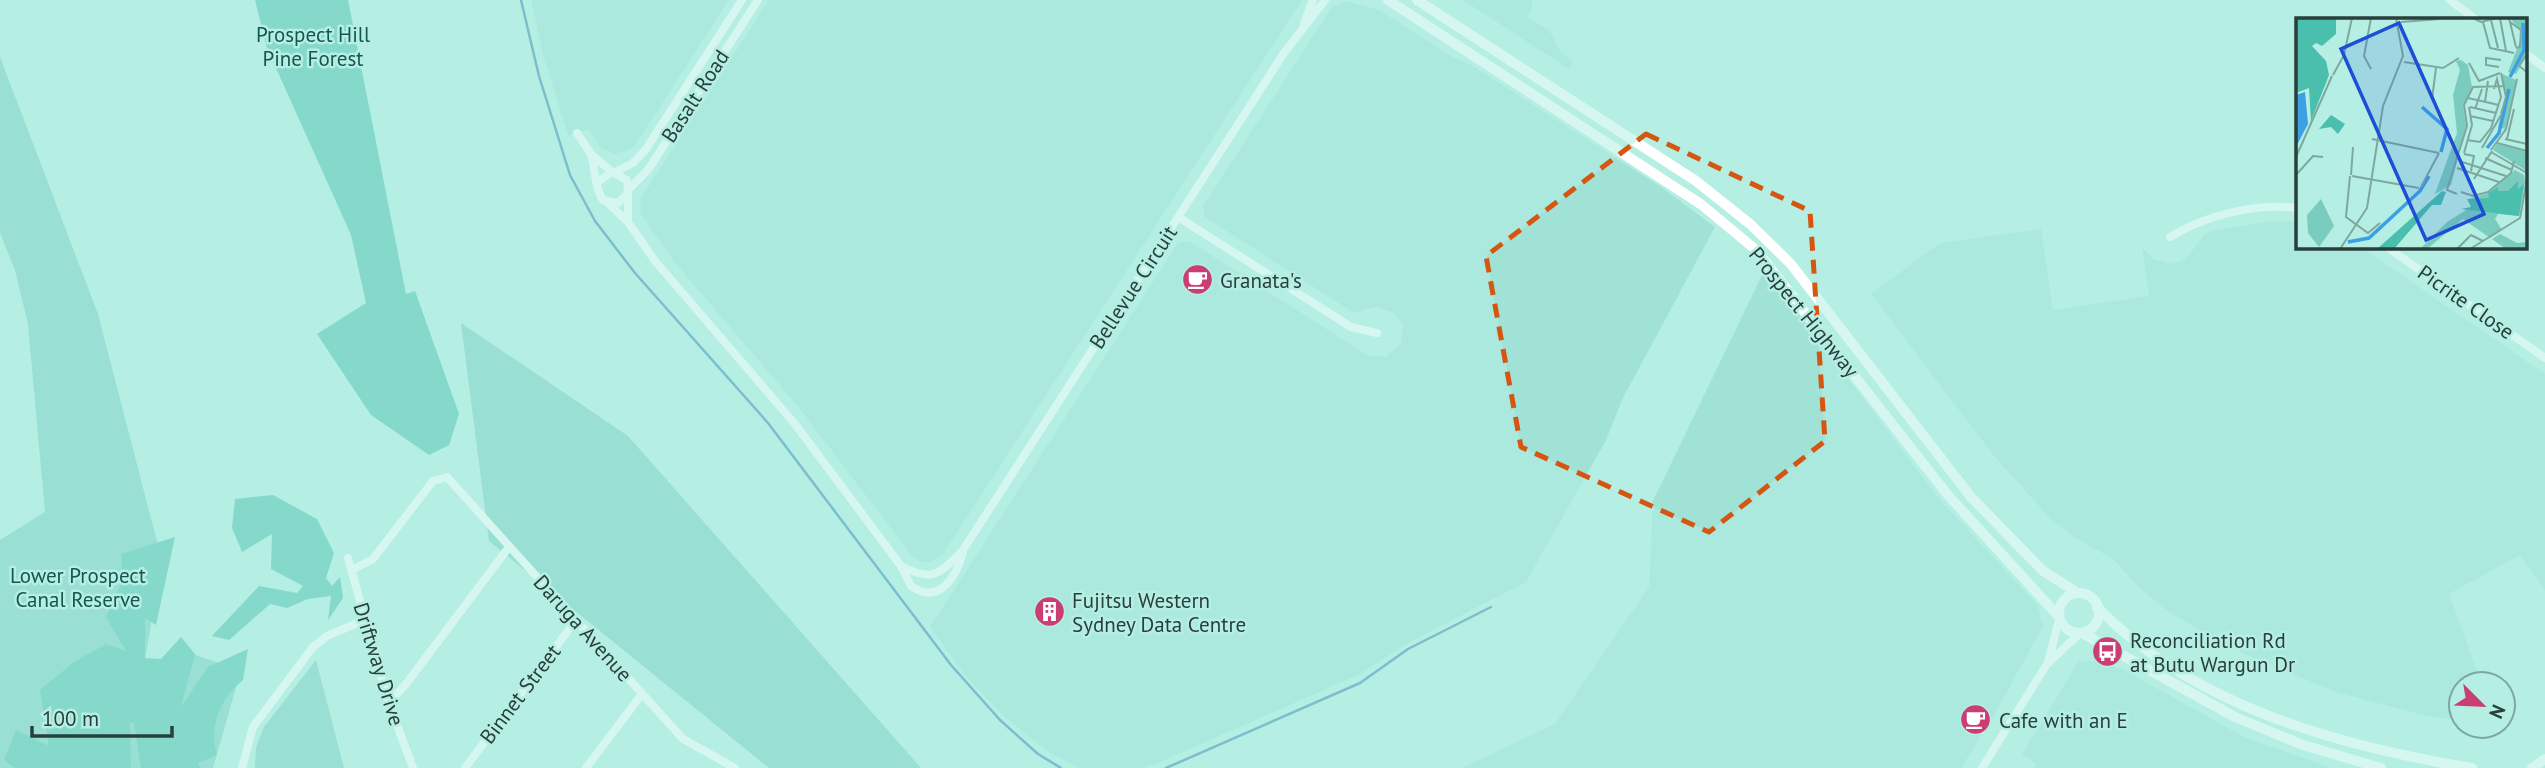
<svg xmlns="http://www.w3.org/2000/svg" width="2545" height="768" font-family="'PT Sans',sans-serif">
<style>
.built{fill:#a1e2d7}
.green{fill:#7accbe}
.forest{fill:#4bbfae}
.lines{fill:none;stroke-linecap:round;stroke-linejoin:round}
.stream{stroke:#3783b1;stroke-width:2.5}
.street{stroke:#fff;stroke-width:8}
.secondary{stroke:#fff;stroke-width:10}
.marked{fill:none;stroke:#d55611;stroke-width:5;stroke-dasharray:14 9;stroke-linejoin:round}
.labels{text-anchor:middle;dominant-baseline:central;stroke-width:5;stroke-linejoin:round;paint-order:stroke}
.park-label{font-size:21px;fill:#15564d;stroke:#b5eee3}
.street-label{font-size:21px;fill:#283f3b;stroke:#b5eee3}
.poi-label{font-size:21px;fill:#283f3b;stroke:#b5eee3;text-anchor:start}
.inset-river{fill:none;stroke:#3da0e3;stroke-width:3.5}
.inset-road{fill:none;stroke:#7da8a0;stroke-width:2}
.view{fill:#1d4ed8;fill-opacity:0.15;stroke:#1d4ed8;stroke-width:3.5}
.inset-edge{fill:none;stroke:#283f3b;stroke-width:3.5}
</style>
<rect width="100%" height="100%" fill="#b5eee3"/>
<path class="built" d="M531,0H729L636,144L630,150L614,154L600,147L588,129L568,135L543,54Z
M769,0H1302L943,554L931,562H921L911,555L801,410L676,264L640,213L641,198Z
M1463,0H1532V8L1527,17L1549,30L1561,52L1573,62L1569,69Z
M1345,1L1379,10L1451,56L1471,65L1661,187L1715,227L1623,398L1606,440L1526,582L1410,642L1358,675L1160,762L1143,768H1079L1048,752L1004,716L965,675L930,627L1178,243L1189,241L1367,355L1386,357L1401,343L1403,325L1393,312L1374,307L1354,313L1205,217L1203,206L1332,7Z
M2271,221L2298,222V247H2361L2545,374V590L2520,555L2449,594L2482,684H2461V721L2419,714L2336,692L2238,651L2172,614L2142,590L2113,559L2076,538L2050,518L1995,457L1871,294L1940,243L2041,229L2053,310L2149,296L2142,247L2153,259L2171,264L2186,259L2204,235L2213,231Z
M1763,273L1811,329L1935,494L2037,605L2043,626L1996,712L1961,768H1462L1555,724L1649,587L1653,501Z
M2079,661L2104,662L2124,670L2246,738L2332,768H2034L2036,764L2022,754Z"/>
<path class="green" d="M0,57L98,314L162,561L144,665L189,653L241,670L213,768H0V540L45,512L28,324L15,270L0,233Z
M461,323L628,436L921,768H769L489,541Z
M316,660L344,768H255L256,748L264,727Z"/>
<path class="forest" d="M255,0H348L406,294L415,291L459,414L449,445L429,455L371,415L317,334L366,303L351,235L267,48Z
M273,495L317,519L334,553L326,578L332,586L340,577L343,598L328,620L331,596L308,599L287,608L270,604L229,640L212,636L259,586L297,593L303,586L271,569L272,534L242,552L232,528L235,499Z
M175,537L156,625L145,618V658L161,659L181,637L195,654L181,707L208,667L248,649L243,680C219,700 209,725 217,755L198,763L200,768H141L134,723H130L131,768H15L4,760L16,730L49,746L40,690L74,662L106,644L126,651L106,617L123,579L121,554Z"/>
<g class="lines">
<path class="stream" d="M521,0L539,76L570,175L595,221L635,273L768,423L951,665L1000,720L1038,754L1061,768
M1166,768L1360,683L1408,649L1491,607"/>
<path class="street" d="M2450,0L2475,19
M1304,23L1313,0
M2526,54L2545,68
M577,133L591,154L612,172
M591,154C595,168 595,189 603,200L618,203L628,193L627,180L612,172L599,181
M615,172L633,163L646,149L742,0
M629,189L648,170L758,0
M628,193V222
M607,202L628,222L655,261L795,424L901,566L911,586C939,606 957,576 963,552
M1178,217L1351,327L1377,333
M2170,237C2206,215 2255,203 2298,208
M2387,247L2545,358
M348,558L387,698L413,768
M901,566C934,583 939,574 963,550L1284,53L1325,0
M352,570L373,559L433,481L447,477L683,739L735,768
M2048,662L2059,620
M387,698L397,694L406,684L509,547
M242,768L253,727L313,647L327,636L364,620
M465,768L576,620
M586,768L642,694
M1982,768L2047,664L2079,634"/>
<path class="secondary" d="M1388,0L1702,205L1756,250L1947,494L2059,617
M1417,0L1696,181L1750,224L1790,263L1971,497L2043,571L2078,593
M2059 613a20 20 0 1 1 40 0a20 20 0 1 1-40 0Z
M2097,607C2194,707 2339,746 2472,768
M2082,633L2235,717L2303,745L2381,768
M2532,768L2545,759"/>
</g>
<path d="M0 0H2545V768H0ZM1646,134L1810,211L1825,441L1709,532L1521,447L1486,256Z" fill="#b5eee3" fill-opacity=".55" fill-rule="evenodd"/>
<path class="marked" d="M1646,134L1810,211L1825,441L1709,532L1521,447L1486,256Z"/>
<defs>
<symbol id="cafe-disc" viewBox="-11 -11 22 22"><circle r="9.5" fill="#ca3e72" stroke="#b5eee3"/><path d="M-5.5-4.5H6V0H3Q3 3.5 0 3.5H-2.5Q-5.5 3.5-5.5 0ZM3-3.2v2h1.7v-2ZM-6 4.5H4V6H-6Z" fill="#fff"/></symbol>
<symbol id="building-disc" viewBox="-11 -11 22 22"><circle r="9.5" fill="#ca3e72" stroke="#b5eee3"/><path d="M-4-6H4V6H1V3H-1V6H-4ZM-2.5-4.3h1.7v1.8h-1.7ZM.8-4.3h1.7v1.8H.8ZM-2.5-1h1.7V.8h-1.7ZM.8-1h1.7V.8H.8Z" fill="#fff"/></symbol>
<symbol id="bus-disc" viewBox="-11 -11 22 22"><circle r="9.5" fill="#ca3e72" stroke="#b5eee3"/><path d="M-5-6H5V4H4V6H2V4H-2V6H-4V4H-5ZM-3.5-4V0h7V-4ZM-3.5 1.2v1.5H-2V1.2ZM2 1.2v1.5H3.5V1.2Z" fill="#fff"/></symbol>
</defs>
<g fill-rule="evenodd">
<use href="#cafe-disc" x="1180" y="262" width="35" height="35"/>
<use href="#building-disc" x="1032" y="594" width="35" height="35"/>
<use href="#bus-disc" x="2090" y="634" width="35" height="35"/>
<use href="#cafe-disc" x="1958" y="702" width="35" height="35"/>
</g>
<g class="labels">
<g class="park-label">
<text x="313" y="34">Prospect Hill<tspan x="313" dy="24">Pine Forest</tspan></text>
<text x="78" y="575">Lower Prospect<tspan x="78" dy="24">Canal Reserve</tspan></text>
</g>
<g class="street-label">
<text transform="translate(695 96) rotate(-57)">Basalt Road</text>
<text transform="translate(1133 287) rotate(-57)">Bellevue Circuit</text>
<text transform="translate(2466 302) rotate(35)">Picrite Close</text>
<text transform="translate(1804 312) rotate(51)">Prospect Highway</text>
<text transform="translate(583 628) rotate(48)">Daruga Avenue</text>
<text transform="translate(379 664) rotate(73)">Driftway Drive</text>
<text transform="translate(520 694) rotate(-53)">Binnet Street</text>
</g>
<g class="poi-label">
<text x="1220" y="280">Granata's</text>
<text x="1072" y="600">Fujitsu Western<tspan x="1072" dy="24">Sydney Data Centre</tspan></text>
<text x="2130" y="640">Reconciliation Rd<tspan x="2130" dy="24">at Butu Wargun Dr</tspan></text>
<text x="1999" y="720">Cafe with an E</text>
</g>
</g>
<g transform="translate(2296 18)">
<rect width="231" height="231" fill="#b5eee3"/>
<path d="M214,0H231V36L220,56L212,54L227,16ZM165,42L172,47L176,69L167,88L170,108L155,167L139,176L161,115L157,77L164,52L160,43ZM206,56L220,62L209,111L202,109L210,80ZM201,126L231,134V153L197,132ZM219,152L228,157L229,164L223,198L202,196L199,201L206,212L194,220L167,201L131,231H124L151,204L175,189L173,181L193,175ZM25,181L38,208L23,229L12,215L11,197ZM204,216L221,225L231,224V231H210L196,221Z" fill="#7accbe"/>
<path d="M0,0H40V16L26,28L20,25L16,28L30,43L33,57L15,103L13,70L0,75ZM35,97L49,106L42,116L35,109L23,111ZM222,163V171L228,166L223,198L165,191L175,189L171,181L193,180L192,175L202,169V173H212ZM146,173L150,174L145,187H136L98,231H81Z" fill="#4bbfae"/>
<path d="M9,74L12,106L0,129V77Z" fill="#3da0e3"/>
<path class="inset-river" d="M214,59L228,32L227,5M126,89L151,111L145,134M191,130L203,115L213,71M52,224L73,220L124,173L133,158"/>
<path class="inset-road" d="M75,0L68,38L75,51M177,0L185,4L201,0M204,0L210,33M213,0L220,29M195,2L202,30M105,4L143,1M187,4L194,30L218,35M214,4L225,12L224,29L220,30M231,36L223,48L231,54M108,44L147,50L163,40M173,45L183,63L204,55M203,49L190,47V40L205,42M205,55L210,79L205,96M37,57L48,37L56,0M172,80L203,87M136,81L140,50M189,84L192,63M174,89L200,95M179,91L186,71M174,98L197,103M76,121L143,135M209,121L231,126M211,121L218,91M171,122L184,124L195,110L205,79L201,61L198,71M201,125L231,133M186,130L205,97M195,132L210,111L221,61M195,134L231,155M168,135L176,107L173,89M168,136L178,138L175,153M0,139L36,58M189,140L216,152M163,143L210,158M161,150L203,164M0,157L17,138L27,139M55,157L57,129M54,158L50,199L72,215L84,205M56,158L123,170M178,161L196,133M125,169L143,135M165,174L177,178L192,174L215,155L218,143M161,176L151,172L171,108L168,87L177,69L208,68M44,231L71,190L87,88L107,38L100,0M161,231L175,217L187,223M174,231L224,200L231,161"/>
<path class="view" d="M103,5L188,196L130,222L45,31Z"/>
<rect width="231" height="231" class="inset-edge"/>
</g>
<g transform="translate(2482 705) rotate(114)"><circle r="33" fill="#b5eee3" stroke="#7da8a0" stroke-width="2"/>
<path d="M0-5L12 26L0 18L-12 26Z" fill="#ca3e72"/>
<text y="-10" font-size="19" font-weight="bold" text-anchor="middle" fill="#283f3b">N</text>
</g>
<path d="M32 726v10h140v-10" fill="none" stroke="#283f3b" stroke-width="3.5"/>
<text x="42" y="726" font-size="21" fill="#283f3b" stroke="#b5eee3" stroke-width="5" paint-order="stroke">100 m</text>
</svg>
